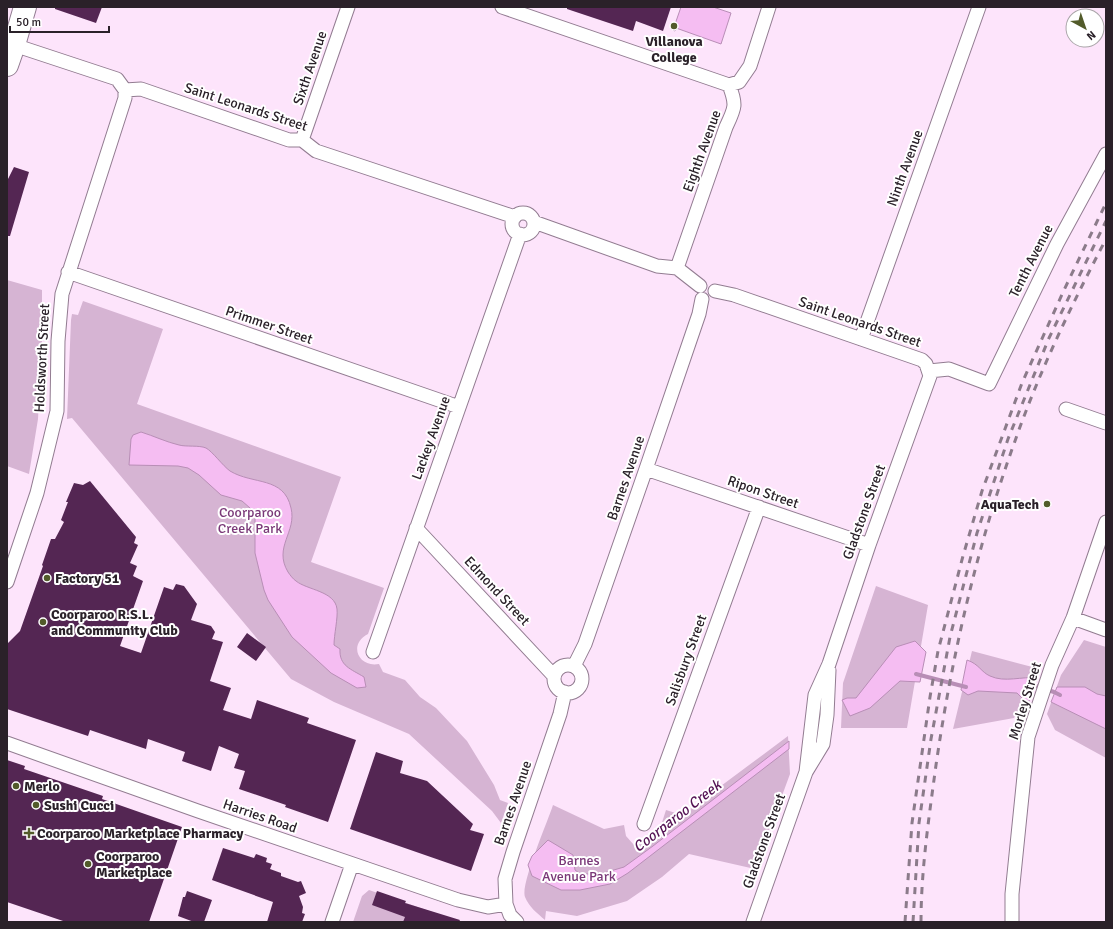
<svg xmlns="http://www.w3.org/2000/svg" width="1113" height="929" font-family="Signika,sans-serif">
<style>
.green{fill:#d6b4d3}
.water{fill:#f5bdf2;stroke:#b88eb6}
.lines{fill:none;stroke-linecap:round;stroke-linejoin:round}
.stream{stroke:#b88eb6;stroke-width:4}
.building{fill:#542653}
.street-casing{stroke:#927c91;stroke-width:15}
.highway-casing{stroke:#927c91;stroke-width:24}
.street{stroke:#fff;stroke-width:13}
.highway{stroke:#fff;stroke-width:22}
.rail{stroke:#8b7b8a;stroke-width:3;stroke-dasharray:7 7;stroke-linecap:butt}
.poi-dot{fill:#525b2a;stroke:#fff;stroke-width:1.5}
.labels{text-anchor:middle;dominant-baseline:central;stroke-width:4;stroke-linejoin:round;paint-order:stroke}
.poi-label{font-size:14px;font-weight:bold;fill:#2a2129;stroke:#fff;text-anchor:start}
.street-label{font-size:14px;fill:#2a2129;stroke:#fff}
.park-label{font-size:14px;fill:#7a3878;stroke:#fff}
.water-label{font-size:15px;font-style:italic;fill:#541354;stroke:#fff}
</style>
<rect width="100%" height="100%" fill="#fde4fb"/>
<path class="green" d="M7,280L42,290V341L38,419L29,474L7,466Z
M83,301L163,329L137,404L341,477L311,562L384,588L368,634C348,644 358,668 379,664L383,672L405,680L420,697L436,708L467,741L494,785L500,800L508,803L501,823L492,811L409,734L334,702L291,679L72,418L67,419L71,320L72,314L78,315Z
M876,586L928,605L907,728H841L843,683Z
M1084,640L1106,647V758L1055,730L1047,714L1061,675Z
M972,651L1040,669L1014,718L953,729Z
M788,736L790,774L755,869L689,854L662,877L627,901L577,916L546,911L545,920C537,913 529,907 525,897C520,885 548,821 553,805L604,829L624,825L626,836L634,845L646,843L657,838L666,810L682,815Z
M369,890L461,922H353L362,896Z"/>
<path class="water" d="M681,7H713L731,13L721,44L676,28L675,31L673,30Z
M141,432C154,436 166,442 179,445C186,447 199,445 206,448C212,451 223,466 230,471C253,485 284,476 291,508C297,532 273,547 288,572C290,575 293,579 296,581C307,590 335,591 337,609C338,618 334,635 334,645L340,649C339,666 351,669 364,677L366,687L357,688L331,673L292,637L268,600L264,590L255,553V516L250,508L242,501L221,495L199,475L188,468L178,466L129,465L131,439L133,435Z
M915,641L926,652L920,682L900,681L870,708L850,716L842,700L847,698H856L896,647Z
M967,660C979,664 981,672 990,676C1005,683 1022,676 1037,678L1028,704L1017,693L978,691L968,695L961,690Z
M1057,687H1085L1097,694L1106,696V729L1051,702Z
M789,741V749L628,873L610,884L580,890H561L532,876L528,865L532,856L548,840L573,855L575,870L579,873L597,875L624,867L653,846Z"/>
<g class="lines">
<path class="stream" d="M916,674L966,687
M1030,684L1054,692L1060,695"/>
</g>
<path class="building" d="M55,7H102L96,23L55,9Z
M567,7H671L663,31L636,21L633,31L567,9Z
M14,167L29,172L10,236H7V181Z
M90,481L136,537L134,543L138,545L130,563L137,566L133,576L143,581L120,646L141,653L164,587L173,590L176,584L184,586L197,604L191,620L211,626L215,632L212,639L223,642L210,681L231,688L223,710L251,719L257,700L309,718L307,723L356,740L328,822L285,807L286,805L239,789L245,771L234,768L239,754L219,746L211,771L182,761L185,752L148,739L146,749L90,730L88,736L7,709V644L20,631L43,566L42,565L51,539H55L64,522L61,520L68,502H66L74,483L83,485Z
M247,633L266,647L256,661L237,647Z
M376,752L403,761L400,773L427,781L473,824L470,830L484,834L471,871L350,829Z
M7,760L25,766L24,769L103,796L102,799L182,827L149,922H66L7,902Z
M223,848L254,858L256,854L267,858L266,862L272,864L270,869L281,873V876L298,882L301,881L306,893L299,896L303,907L302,913L305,914L302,922H267L273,902L212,880Z
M187,891L212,900L204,922H194L178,916L183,897H185Z
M377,891L406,901L405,903L460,920L459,922H403L405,917L372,905Z"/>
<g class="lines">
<defs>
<path id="street" d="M502,7L729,85
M8,45H14L117,79L125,90
M729,85L739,82L750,66L769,7
M125,90L141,89L289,140H302L316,151L515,217
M302,140L348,7
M512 224a11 11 0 1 1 22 0a11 11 0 1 1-22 0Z
M534,222L657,266L677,268L700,286
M677,268L726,127C735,108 737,105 729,85
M68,272L459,407
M715,291L734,295L922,360L926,364L930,376L869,545L829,664L815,695L806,772
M861,339L979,7
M929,371L949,369L989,384L1057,244L1106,154
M1066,409L1106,423
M646,469L869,545
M416,528L554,676
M7,582L37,493L57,411L58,341L62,294L125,98V90
M1073,618L1106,630
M373,652L520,234
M554 679a14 14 0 1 1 28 0a14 14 0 1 1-28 0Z
M574,666L585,644L646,469L699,314L702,299
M7,743L198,811L458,900L488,907L506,904
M644,824L759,507
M332,922L352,864
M517,922L510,915L506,904L505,879L513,852L560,714L565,692
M753,922L806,772L823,744L827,715L829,670
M1012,922V894L1028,737L1052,665L1073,618L1106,522"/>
<path id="highway" d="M7,65L14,45L25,7"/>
</defs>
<use href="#street" class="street-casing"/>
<use href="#highway" class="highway-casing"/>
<use href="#street" class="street"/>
<use href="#highway" class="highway"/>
<path class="rail" d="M905,922L912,823L930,697L938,651L963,556L982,491L1022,383L1064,290L1106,203
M913,922L919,823L931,739L950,637L977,533L1008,439L1049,338L1106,221
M921,922C921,870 929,817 936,765C952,655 977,546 1015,441C1039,372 1072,304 1106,239"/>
</g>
<g class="poi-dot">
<circle cx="674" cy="26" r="4"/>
<circle cx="1047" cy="504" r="4"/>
<circle cx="47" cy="578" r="4"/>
<circle cx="43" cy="622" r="4"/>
<circle cx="16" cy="786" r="4"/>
<circle cx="36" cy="805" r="4"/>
<path d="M27 827h4v4h4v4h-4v4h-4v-4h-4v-4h4z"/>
<circle cx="88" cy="864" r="4"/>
</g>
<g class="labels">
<g class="poi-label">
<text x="674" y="41" text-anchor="middle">Villanova<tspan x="674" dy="16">College</tspan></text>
<text x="1039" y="504" text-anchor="end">AquaTech</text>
<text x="55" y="578">Factory 51</text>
<text x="51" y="614">Coorparoo R.S.L.<tspan x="51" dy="16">and Community Club</tspan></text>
<text x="24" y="786">Merlo</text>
<text x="44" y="805">Sushi Cucci</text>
<text x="37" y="833">Coorparoo Marketplace Pharmacy</text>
<text x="96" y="856">Coorparoo<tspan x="96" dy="16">Marketplace</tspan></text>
</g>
<g class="street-label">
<text transform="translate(310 68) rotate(-71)">Sixth Avenue</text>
<text transform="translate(246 107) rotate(18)">Saint Leonards Street</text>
<text transform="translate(702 151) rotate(-70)">Eighth Avenue</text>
<text transform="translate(905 168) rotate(-70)">Ninth Avenue</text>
<text transform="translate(1031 261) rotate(-63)">Tenth Avenue</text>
<text transform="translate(860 322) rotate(19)">Saint Leonards Street</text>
<text transform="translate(269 325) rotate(19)">Primmer Street</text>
<text transform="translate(42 358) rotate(-87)">Holdsworth Street</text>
<text transform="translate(431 438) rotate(-70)">Lackey Avenue</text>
<text transform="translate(626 478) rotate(-71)">Barnes Avenue</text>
<text transform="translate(763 492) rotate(19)">Ripon Street</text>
<text transform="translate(864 512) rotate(-70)">Gladstone Street</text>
<text transform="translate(497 591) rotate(47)">Edmond Street</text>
<text transform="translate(686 660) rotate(-70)">Salisbury Street</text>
<text transform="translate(1025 701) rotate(-73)">Morley Street</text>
<text transform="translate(513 803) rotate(-71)">Barnes Avenue</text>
<text transform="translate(260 816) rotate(19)">Harries Road</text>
<text transform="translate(764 841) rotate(-70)">Gladstone Street</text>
</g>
<g class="park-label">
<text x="250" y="512">Coorparoo<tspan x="250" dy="16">Creek Park</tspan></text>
<text x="579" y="860">Barnes<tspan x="579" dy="16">Avenue Park</tspan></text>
</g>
<g class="water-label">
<text transform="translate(677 816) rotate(-38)">Coorparoo Creek</text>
</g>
</g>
<rect width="1113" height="929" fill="none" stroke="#2a2129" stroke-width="16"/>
<g transform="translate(1085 28) rotate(140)"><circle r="19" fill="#ffffff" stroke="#aaa6a9"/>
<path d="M0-3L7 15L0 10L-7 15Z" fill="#525b2a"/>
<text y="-6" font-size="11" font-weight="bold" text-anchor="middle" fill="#2a2129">N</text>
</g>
<path d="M10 26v6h99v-6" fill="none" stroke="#2a2129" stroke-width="2"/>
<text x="16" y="26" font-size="12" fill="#2a2129" stroke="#ffffff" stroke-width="3" paint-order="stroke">50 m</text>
</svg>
